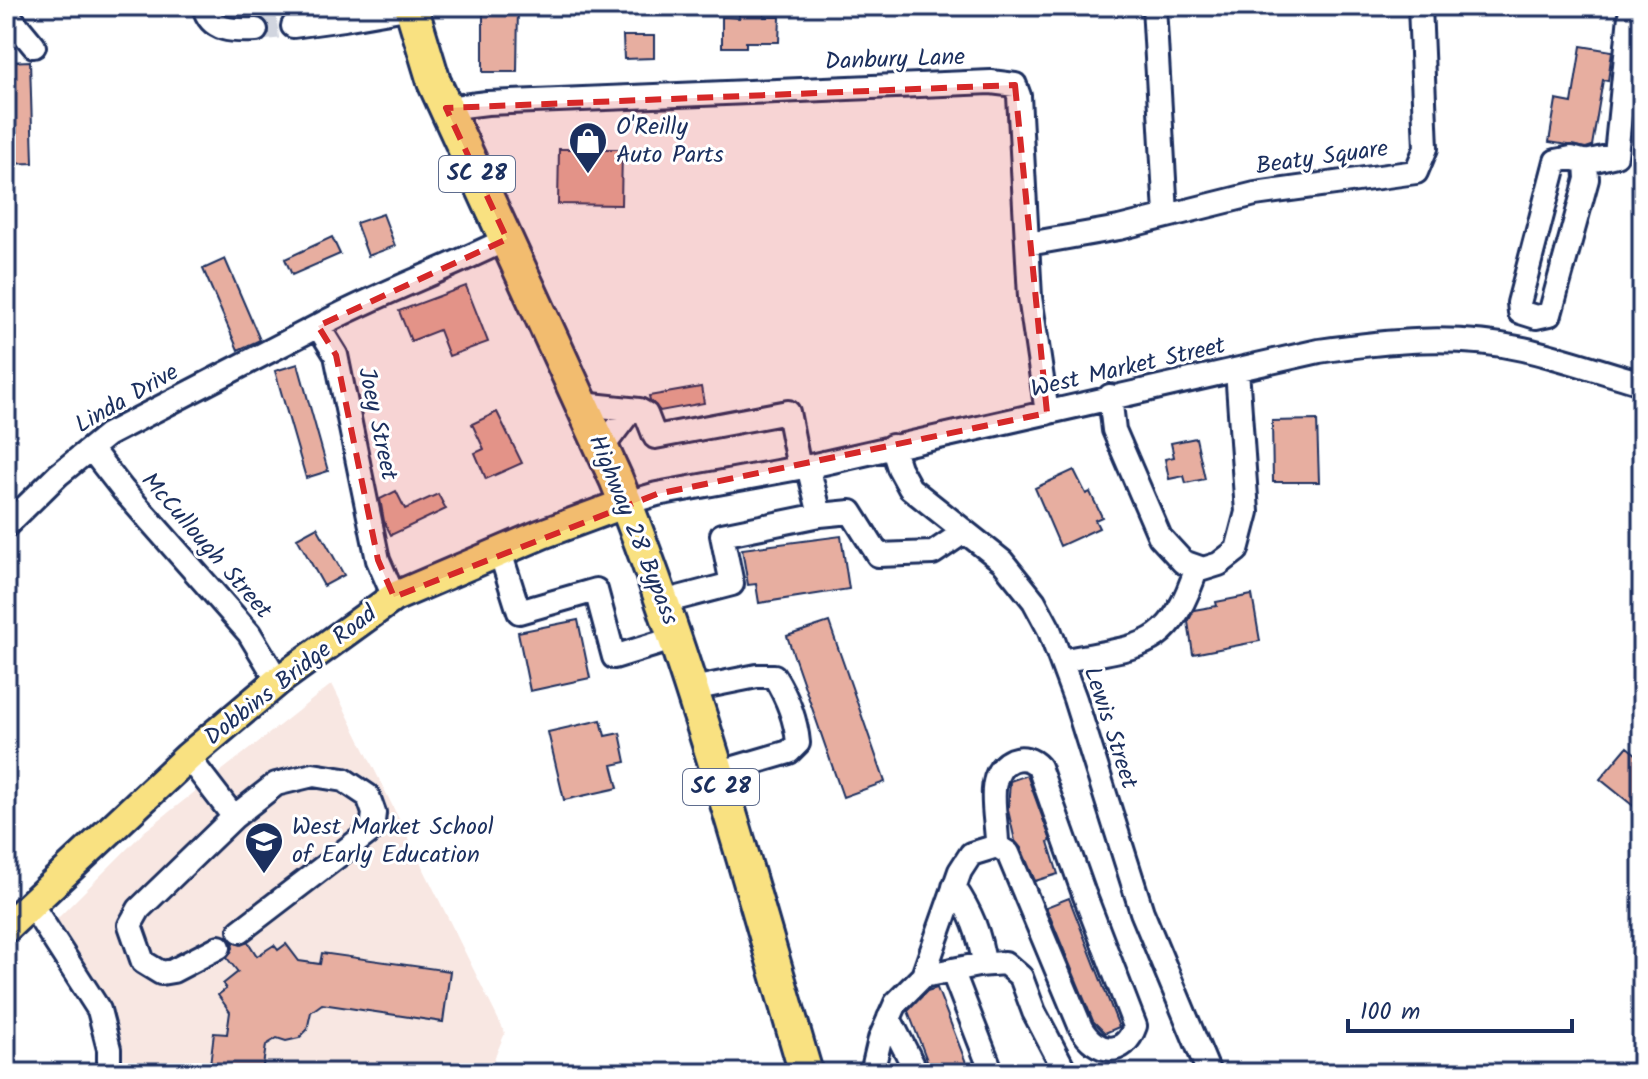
<svg xmlns="http://www.w3.org/2000/svg" width="1648" height="1079" font-family="Kalam,sans-serif">
<style>
.built{fill:#f8e7e2}
.building{fill:#e7aea0;stroke:#1b2f5e;stroke-width:2}
.lines{fill:none;stroke-linecap:round;stroke-linejoin:round}
.minor-tunnel{stroke:#d1d5df;stroke-width:22;stroke-dasharray:22 11;stroke-linecap:butt}
.minor-casing{stroke:#1b2f5e;stroke-width:28}
.major-casing{stroke:#1b2f5e;stroke-width:34}
.highway-casing{stroke:#1b2f5e;stroke-width:38}
.minor{stroke:#fff;stroke-width:22}
.major{stroke:#f9e181;stroke-width:28}
.highway{stroke:#f9e181;stroke-width:32}
.marked{fill:#d62828;fill-opacity:0.2;stroke:#d62828;stroke-width:6;stroke-dasharray:16 10;stroke-linejoin:round}
.labels{text-anchor:middle;dominant-baseline:central;stroke-width:6;stroke-linejoin:round;paint-order:stroke}
.shield{fill:#fff;stroke:#5f6d8e;stroke-width:2}
.shield-label{font-size:22px;font-weight:bold;fill:#1b2f5e}
.street-label{font-size:24px;fill:#1b2f5e;stroke:#fff}
.poi-label{font-size:24px;fill:#1b2f5e;stroke:#fff;text-anchor:start}
</style>
<rect width="100%" height="100%" fill="#fff"/>
<filter id="ink" filterUnits="userSpaceOnUse"><feTurbulence type="fractalNoise" baseFrequency=".0125" numOctaves="2"/><feDisplacementMap in="SourceGraphic" scale="16" xChannelSelector="R" yChannelSelector="G"/><feConvolveMatrix kernelMatrix="1 2 1 2 8 2 1 2 1" color-interpolation-filters="sRGB"/></filter>
<g filter="url(#ink)">
<path class="built" d="M332,684L505,1033L488,1073H127L114,1017L57,919L145,831Z"/>
<path class="building" d="M483,6H518L517,72H483Z
M739,8H764V17H780L779,42H746V47H722V17L739,18Z
M623,36H654V58L624,59Z
M1581,46L1612,51L1608,81L1603,80L1592,146L1586,148L1549,142L1556,100L1572,103Z
M30,61L33,163L6,164V62Z
M559,149H622L621,205L558,204Z
M383,214L395,246L368,256L356,223Z
M332,237L340,254L292,275L285,259Z
M225,259L260,340L238,350L203,269Z
M466,286L488,342L449,356L439,330L411,341L399,311Z
M298,364L328,471L306,478L275,371Z
M701,387L704,403L660,411L650,400L649,396Z
M497,412L522,463L486,479L475,453L484,449L472,424Z
M1317,420L1319,482H1273L1272,421Z
M1196,438L1205,479L1186,483L1184,476L1169,479L1165,459L1174,457L1171,443Z
M1074,470L1086,494L1090,492L1102,517L1095,520L1099,528L1060,546L1035,488Z
M396,491L405,509L438,494L446,509L391,535L384,521L380,499Z
M317,527L344,575L324,586L297,538Z
M841,536L849,589L759,603L756,584L748,585L742,549Z
M1252,595L1260,641L1193,654L1188,622L1194,610L1217,606L1216,602Z
M578,620L590,678L530,691L518,632Z
M829,622L885,782L843,797L787,636Z
M601,720L605,736L620,733L626,762L612,765L618,788L564,800L548,732Z
M1627,747L1642,759V813L1600,779Z
M1027,775L1051,841L1048,842L1058,874L1035,881L1021,848L1015,841L1008,810L1010,781Z
M1069,898L1119,1027L1105,1033L1093,1021L1046,907Z
M232,942L241,945L248,942L257,956L274,945L278,950L286,944L299,961L320,964L322,953L450,971L443,1022L322,1004L311,1012L307,1030L299,1038L286,1041L277,1038L266,1045L262,1073H209L214,1033L227,1034L230,1012L218,995L226,989L223,984L238,972L227,958L233,948Z
M937,988L970,1073H932L930,1068L908,1011L927,991Z"/>
<g class="lines">
<path class="minor-tunnel" d="M256,30L293,26"/>
<defs>
<path id="minor" d="M204,6C210,32 234,31 256,30
M342,6L344,19L412,7
M1154,6L1166,214
M6,12L34,46
M293,26L344,19
M446,108L487,103L991,82L1015,85L1019,96L1030,297L1047,413
M1586,162L1587,179L1550,314L1536,317L1520,312L1519,303L1556,161L1571,158L1586,162L1616,155L1631,6
M1028,244L1119,228L1255,194L1416,172L1426,148L1420,6
M1110,396L1114,430L1160,537L1183,562L1203,569L1219,564L1237,550L1247,512L1237,370
M582,404L639,410L646,414L655,437L788,412L799,468
M892,446L899,468L910,488L1002,561L1034,601L1049,629L1075,699L1142,912L1209,1073
M602,448L630,411
M91,449L123,490L249,633L278,681
M626,503L657,494L815,465L1319,351C1387,341 1454,334 1523,349C1563,358 1602,372 1642,383
M820,515L851,512L878,555L933,553L964,532
M6,526L58,475L107,435L318,326
M500,552L519,612L596,590L614,657L676,638
M394,597L378,560L336,355L318,326C379,293 445,270 507,239
M663,602L732,584L722,535L820,515L808,466
M1061,661C1141,645 1169,653 1197,567
M692,689L757,676H774C787,697 796,719 798,743L789,752L717,773
M188,757L234,817
M954,887C971,912 980,934 984,964
M31,904L99,1010L109,1049V1073
M219,947L173,971L161,973L143,962L130,925L139,909L234,817L276,784L313,775L344,780L368,796L374,813L372,830L240,931
M952,970L992,1073
M923,976L978,965L1005,963L1021,977L1034,1012L1066,1073
M889,1018L917,1073
M872,1073L880,1039L896,1003L923,976L960,871L971,854L997,846L1008,853L1081,1028C1096,1054 1124,1058 1135,1026L1083,891L1039,767C1032,759 1022,756 1012,760C982,773 998,820 997,846"/>
<path id="major" d="M6,928L188,757L278,681L394,597L542,534L626,503"/>
<path id="highway" d="M411,6L434,82L616,479C694,672 747,874 806,1073"/>
</defs>
<use href="#minor" class="minor-casing"/>
<use href="#major" class="major-casing"/>
<use href="#highway" class="highway-casing"/>
<use href="#minor" class="minor"/>
<use href="#major" class="major"/>
<use href="#highway" class="highway"/>
</g>
</g>
<path class="marked" d="M1015,85L1047,413L657,494L394,597L378,560L336,355L318,326L507,239L446,108Z"/>
<defs>
<symbol id="shop-pin" viewBox="-11 -11 22 30"><path d="M0 17L-7.5 6A9.5 9.5 0 1 1 7.5 6Z" fill="#1b2f5e" stroke="#fff"/><path d="M-5-2.5h2.3a2.7 3.5 0 0 1 5.4 0H5L5.5 6h-11ZM-1.5-2.5h3a1.5 2.3 0 0 0-3 0Z" fill="#fff"/></symbol>
<symbol id="school-pin" viewBox="-11 -11 22 30"><path d="M0 17L-7.5 6A9.5 9.5 0 1 1 7.5 6Z" fill="#1b2f5e" stroke="#fff"/><path d="M0-5L7-2L0 1L-7-2ZM-4 1L0 2.5L4 1V4Q0 6-4 4Z" fill="#fff"/></symbol>
</defs>
<g fill-rule="evenodd">
<use href="#shop-pin" x="566" y="119" width="44" height="60"/>
<use href="#school-pin" x="242" y="819" width="44" height="60"/>
</g>
<g class="labels">
<g class="shield">
<rect x="439" y="156" width="76" height="36" rx="6"/>
<rect x="683" y="769" width="76" height="36" rx="6"/>
</g>
<g class="shield-label">
<text x="477" y="174">SC 28</text>
<text x="721" y="787">SC 28</text>
</g>
<g class="street-label">
<text transform="translate(895 60) rotate(-2)">Danbury Lane</text>
<text transform="translate(1322 158) rotate(-8)">Beaty Square</text>
<text transform="translate(1128 368) rotate(-13)">West Market Street</text>
<text transform="translate(127 399) rotate(-30)">Linda Drive</text>
<text transform="translate(377 424) rotate(78)">Joey Street</text>
<text transform="translate(633 530) rotate(68)">Highway 28 Bypass</text>
<text transform="translate(206 546) rotate(49)">McCullough Street</text>
<text transform="translate(291 676) rotate(-38)">Dobbins Bridge Road</text>
<text transform="translate(1110 728) rotate(72)">Lewis Street</text>
</g>
<g class="poi-label">
<text x="616" y="127">O'Reilly<tspan x="616" dy="28">Auto Parts</tspan></text>
<text x="292" y="827">West Market School<tspan x="292" dy="28">of Early Education</tspan></text>
</g>
</g>
<rect width="1648" height="1079" fill="none" stroke="#fff" stroke-width="32"/>
<rect x="16" y="16" width="1616" height="1047" fill="none" stroke="#1b2f5e" stroke-width="3" filter="url(#ink)"/>
<path d="M1348 1019v12h224v-12" fill="none" stroke="#1b2f5e" stroke-width="4"/>
<text x="1360" y="1019" font-size="24" fill="#1b2f5e" stroke="#ffffff" stroke-width="6" paint-order="stroke">100 m</text>
</svg>
